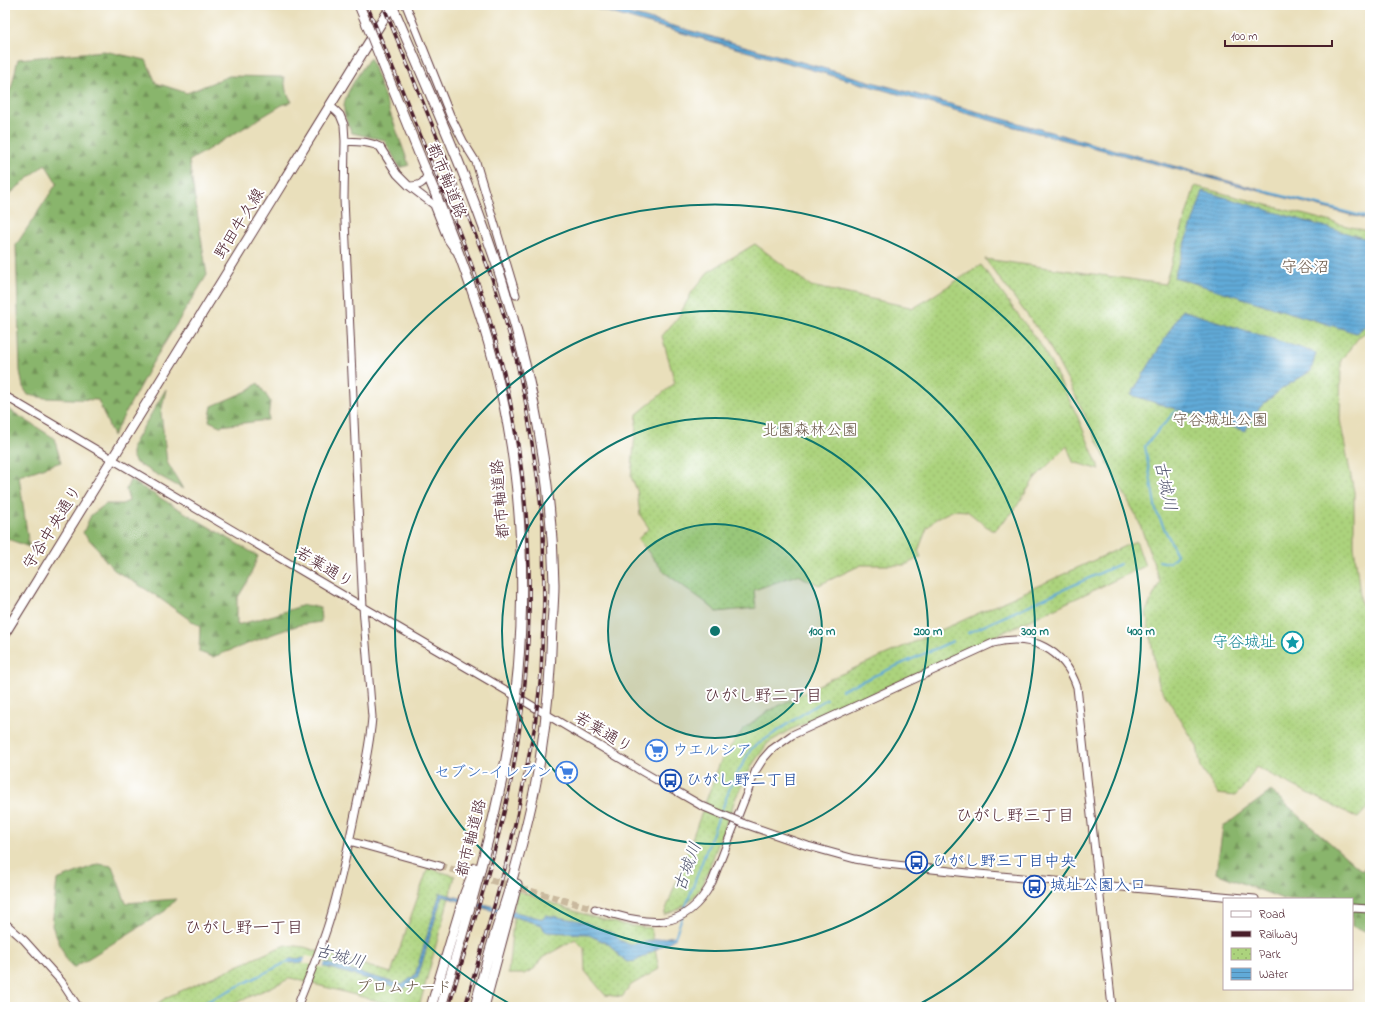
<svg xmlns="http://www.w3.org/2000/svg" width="1375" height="1012" font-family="'Indie Flower','Klee One',sans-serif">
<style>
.forest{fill:url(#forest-firs);stroke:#6a6a4c}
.park{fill:url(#park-dots);stroke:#7b7954}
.water{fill:url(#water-rules);stroke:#566482}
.pier{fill:#e9dfbb}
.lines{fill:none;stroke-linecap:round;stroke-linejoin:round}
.stream{stroke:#61aad8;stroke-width:2}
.tertiary-tunnel{stroke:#c9b99e;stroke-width:7;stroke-dasharray:7 3.5;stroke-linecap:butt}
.tertiary-casing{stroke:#623c41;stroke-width:9}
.primary-casing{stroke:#623c41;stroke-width:11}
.tertiary{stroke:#fff;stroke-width:7}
.primary{stroke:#fff;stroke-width:9}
.rail-casing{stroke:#4a1f2b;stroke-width:3.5}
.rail{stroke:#fff;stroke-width:2;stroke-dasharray:6;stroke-linecap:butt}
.tertiary-bridge-casing{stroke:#623c41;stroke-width:9;stroke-linecap:butt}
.primary-bridge-casing{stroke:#623c41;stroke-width:11;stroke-linecap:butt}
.tertiary-bridge{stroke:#fff;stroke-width:7}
.primary-bridge{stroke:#fff;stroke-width:9}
.ring{fill:none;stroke:#0f766e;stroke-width:2}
.labels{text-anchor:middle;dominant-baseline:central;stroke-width:4;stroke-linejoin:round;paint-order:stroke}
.street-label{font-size:16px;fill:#4a1f2b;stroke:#fff}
.park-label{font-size:16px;fill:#675544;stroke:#fff}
.culture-label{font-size:16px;fill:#0d838f;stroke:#fff;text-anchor:end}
.shop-label{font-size:16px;fill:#366cbe;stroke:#fff;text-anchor:start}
.transit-label{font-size:16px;fill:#164399;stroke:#fff;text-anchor:start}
.water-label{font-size:17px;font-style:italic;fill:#535770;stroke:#fff}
.neighbourhood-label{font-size:17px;fill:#4a1f2b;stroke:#fff}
.centre{fill:#0f766e;stroke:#fff;stroke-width:2}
.ring-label{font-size:12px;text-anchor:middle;font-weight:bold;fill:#0f766e;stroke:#fff;stroke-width:4;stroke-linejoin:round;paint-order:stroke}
</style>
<defs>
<pattern id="forest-firs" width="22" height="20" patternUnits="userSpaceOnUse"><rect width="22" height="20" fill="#89b56c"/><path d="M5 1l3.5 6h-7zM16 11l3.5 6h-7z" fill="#729359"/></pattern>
<pattern id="park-dots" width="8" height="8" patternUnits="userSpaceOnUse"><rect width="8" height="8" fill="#acd37d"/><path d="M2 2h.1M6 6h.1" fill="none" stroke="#96b56c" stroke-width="1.8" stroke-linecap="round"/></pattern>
<pattern id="water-rules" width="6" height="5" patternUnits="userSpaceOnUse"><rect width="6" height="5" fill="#61aad8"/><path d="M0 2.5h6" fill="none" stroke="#528aaf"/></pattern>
</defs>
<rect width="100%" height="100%" fill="#fff"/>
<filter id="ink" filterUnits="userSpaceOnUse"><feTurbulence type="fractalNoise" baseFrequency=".025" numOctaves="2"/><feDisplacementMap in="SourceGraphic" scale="8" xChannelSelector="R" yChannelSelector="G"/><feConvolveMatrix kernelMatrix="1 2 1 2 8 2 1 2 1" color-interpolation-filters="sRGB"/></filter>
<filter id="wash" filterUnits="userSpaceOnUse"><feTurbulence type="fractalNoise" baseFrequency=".012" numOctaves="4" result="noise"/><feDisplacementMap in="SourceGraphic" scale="16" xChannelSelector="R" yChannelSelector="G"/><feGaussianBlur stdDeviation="0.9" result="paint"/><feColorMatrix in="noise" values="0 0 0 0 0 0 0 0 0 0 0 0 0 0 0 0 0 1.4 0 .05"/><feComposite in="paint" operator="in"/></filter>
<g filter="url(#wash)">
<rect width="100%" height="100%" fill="#e9dfbb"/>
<path class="forest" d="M104,51L146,60L156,83L187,93L229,76L284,77L286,91L292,102L282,105L189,161L207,275L150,367L113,436L98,400L45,398L28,395L23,387L20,371L16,245L57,183L45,164L5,198V91L11,89L18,59Z
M370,57L409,165L400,168L384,140L352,133C349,126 344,117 344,110C342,95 362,70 370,57Z
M258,383L270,401L268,420L220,426L209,421L212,406L247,391Z
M166,389L161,413L167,462L183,489L136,463L132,456V446Z
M5,407L54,438L61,462L19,476L29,547L8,539L5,525Z
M130,480L258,556L249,579L237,599V625L274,615L304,605L320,607L321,622L299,625L276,633L213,657L199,652L200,627L152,593L114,570L102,556L99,550L83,533L91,515L106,504H122L129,501L126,490Z
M1271,791L1362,871L1370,861V933L1352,926V899H1283L1216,873L1223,827Z
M98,864L112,866L126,903L176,899L165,911L73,968L67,961L52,926L57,880Z"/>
<path class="park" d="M1195,186L1370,232V329L1359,337L1341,360L1340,420L1354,492V546L1361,603L1370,619V805L1358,818L1256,767L1242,789L1235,796L1218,794L1201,768L1197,746L1160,687L1157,677L1146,611L1160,582L1138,519L1113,474L1072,389L1046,340L985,259L1165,284Z
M755,244L811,286L914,308L981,265L1043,348L1076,413L1100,470L1073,462L1067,446L1035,478L1013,512L995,530H991L967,511L954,510L937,518L927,528L918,551L921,557L905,565H861L819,585L797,575L754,590L756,608L717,612L705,602L664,572L638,539L649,528L640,515L637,490L631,477L637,414L675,383L662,336L679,316L692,292L708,272Z
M1136,541L1145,566L846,706L790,730L768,743L754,762L736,797L702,887C690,902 683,909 664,915L721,760L744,728L767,712L830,679L957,623Z
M428,868L455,876L419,1007H400L291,978L227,1007H152L167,997L285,945L304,947L391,973Z
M516,890C559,905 604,925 651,928L659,969L631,985L622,997L605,995L585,971L584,948L575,939L542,958L534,969L524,974H508Z"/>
<path class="water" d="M583,5H599L1007,120L1370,220L1007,125Z
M1203,191L1370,240V322L1356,333L1174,277Z
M1182,310L1316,353L1311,371L1283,388L1261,406L1245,431L1131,395Z
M440,893L543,919L546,915L581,921L614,934L620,940L630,945L673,936L676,938L636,961L628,962L621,958L610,945L587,934L547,932L544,930L542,925L442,896L418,977L403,989L308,962L290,963L289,959L309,958L402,985L415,975Z"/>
<path class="pier" d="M306,956L326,960L323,968L308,964H303Z"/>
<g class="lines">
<path class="stream" d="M1260,190L1370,218
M1159,561L1169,563L1177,555L1156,511L1145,446L1177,409
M968,633L1120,564
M842,690L953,641
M721,812L731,785L751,749L810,709L827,699
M684,911L719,816
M673,938L675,937L682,917
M196,1007L289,961H292"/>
</g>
</g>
<g filter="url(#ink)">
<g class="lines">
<path class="tertiary-tunnel" d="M440,866L595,909"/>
<defs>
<path id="tertiary" d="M406,5L450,115L463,141L476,162L516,295
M345,141C357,142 370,141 380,147L397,174L409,186L434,205L448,240L455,250
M409,186C419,186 424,184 427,175
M5,396L363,607L514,695L643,772L702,806
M742,823L808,846L855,859L878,863L968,873L1255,899
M349,841L440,866
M1352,908L1370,909
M595,909C644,923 683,937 712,882L756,770L763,759L771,750L792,735L993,643C1031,633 1064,649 1077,687L1112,1007
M5,923L24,940L61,981L78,1007
M297,1007C308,979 320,951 329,922C341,883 349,843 357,804C363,775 370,746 372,717L363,607L357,486L344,199L345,141L344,125L340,115L336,111L330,106"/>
<path id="primary" d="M392,5C431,96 472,187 502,281C533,379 552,481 554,584C554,597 553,611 552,625C551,670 547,716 540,760C533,803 522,845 510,887C504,907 497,927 491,947C485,967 480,987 475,1007
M424,166C448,223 471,282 488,341C527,473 531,624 506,759C490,843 465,925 441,1007
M5,633L392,5
M431,1007L465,893L475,868
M484,1007L517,884"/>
</defs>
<use href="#tertiary" class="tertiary-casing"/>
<use href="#primary" class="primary-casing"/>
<use href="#tertiary" class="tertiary"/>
<use href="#primary" class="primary"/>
<defs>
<path id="rail" d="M367,5C391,63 415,121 438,179C457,226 476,272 490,321C534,467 540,621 513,770C498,851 471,928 449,1007
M383,5L445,156L492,278L505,319L516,358L525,399L538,481L543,526L544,599L541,675L535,725L517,816L505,868L465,1007"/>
</defs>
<use href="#rail" class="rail-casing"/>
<use href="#rail" class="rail"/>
<defs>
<path id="tertiary-bridge" d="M702,806L742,823"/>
<path id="primary-bridge" d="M359,5L424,166"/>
</defs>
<use href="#tertiary-bridge" class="tertiary-bridge-casing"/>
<use href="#primary-bridge" class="primary-bridge-casing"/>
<use href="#tertiary-bridge" class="tertiary-bridge"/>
<use href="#primary-bridge" class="primary-bridge"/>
</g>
</g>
<circle cx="715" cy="631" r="107" fill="#0f766e" fill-opacity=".12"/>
<g class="ring">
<circle cx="715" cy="631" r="107"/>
<circle cx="715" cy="631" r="213"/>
<circle cx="715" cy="631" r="320"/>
<path d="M512 1005A426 426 0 1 1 918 1005"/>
</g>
<defs>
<symbol id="sight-ring" viewBox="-11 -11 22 22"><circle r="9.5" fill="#fff" stroke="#0f9aa8" stroke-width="1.5"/><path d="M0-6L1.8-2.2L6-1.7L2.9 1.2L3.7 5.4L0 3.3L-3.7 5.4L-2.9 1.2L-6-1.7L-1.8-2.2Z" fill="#0f9aa8"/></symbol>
<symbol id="supermarket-ring" viewBox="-11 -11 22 22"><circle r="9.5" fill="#fff" stroke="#3f7fe0" stroke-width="1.5"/><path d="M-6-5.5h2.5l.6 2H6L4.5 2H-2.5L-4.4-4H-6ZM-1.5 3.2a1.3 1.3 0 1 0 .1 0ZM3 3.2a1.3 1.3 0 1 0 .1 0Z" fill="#3f7fe0"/></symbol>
<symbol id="bus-ring" viewBox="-11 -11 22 22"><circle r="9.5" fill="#fff" stroke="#1a4fb4" stroke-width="1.5"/><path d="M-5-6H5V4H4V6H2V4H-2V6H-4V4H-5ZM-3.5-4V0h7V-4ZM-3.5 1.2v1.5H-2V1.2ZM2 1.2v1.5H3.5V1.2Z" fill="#1a4fb4"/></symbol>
</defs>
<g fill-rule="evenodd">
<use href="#sight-ring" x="1280" y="630" width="25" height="25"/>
<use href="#supermarket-ring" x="644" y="738" width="25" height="25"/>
<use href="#supermarket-ring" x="554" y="760" width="25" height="25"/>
<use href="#bus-ring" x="658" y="768" width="25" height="25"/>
<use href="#bus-ring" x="904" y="850" width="25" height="25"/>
<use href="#bus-ring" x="1022" y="874" width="25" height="25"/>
</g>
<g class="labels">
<g class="street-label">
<text transform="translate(446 181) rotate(68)">都市軸道路</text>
<text transform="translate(240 224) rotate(-58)">野田牛久線</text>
<text transform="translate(501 499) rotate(-95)">都市軸道路</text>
<text transform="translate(53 528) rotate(-58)">守谷中央通り</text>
<text transform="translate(324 568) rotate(31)">若葉通り</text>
<text transform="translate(603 733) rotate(31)">若葉通り</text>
<text transform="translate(472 838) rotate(-76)">都市軸道路</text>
</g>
<g class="park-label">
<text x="1305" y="268">守谷沼</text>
<text x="1220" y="421">守谷城址公園</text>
<text x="810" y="431">北園森林公園</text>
<text x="404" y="988">プロムナード</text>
</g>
<g class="culture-label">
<text x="1276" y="643">守谷城址</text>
</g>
<g class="shop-label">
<text x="672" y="751">ウエルシア</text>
<text x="552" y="773" text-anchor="end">セブン-イレブン</text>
</g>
<g class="transit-label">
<text x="686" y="781">ひがし野二丁目</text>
<text x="932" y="862">ひがし野三丁目中央</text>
<text x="1050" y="886">城址公園入口</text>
</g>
<g class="water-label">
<text transform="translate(1165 486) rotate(78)">古城川</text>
<text transform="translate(688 867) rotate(-70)">古城川</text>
<text transform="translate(340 957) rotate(15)">古城川</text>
</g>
<g class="neighbourhood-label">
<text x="763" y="696">ひがし野二丁目</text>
<text x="1015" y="816">ひがし野三丁目</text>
<text x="244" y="928">ひがし野一丁目</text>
</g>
</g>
<circle cx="715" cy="631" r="6" class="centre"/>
<g class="ring-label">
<text x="822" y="635">100 m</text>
<text x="928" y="635">200 m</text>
<text x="1035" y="635">300 m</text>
<text x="1141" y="635">400 m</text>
</g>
<rect width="1375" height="1012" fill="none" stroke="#fff" stroke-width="20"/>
<rect x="1223" y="898" width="130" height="92" fill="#ffffff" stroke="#b7a5aa"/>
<rect x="1231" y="911" width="20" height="6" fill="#ffffff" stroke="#b7a5aa"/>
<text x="1259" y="918" font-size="12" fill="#4a1f2b">Road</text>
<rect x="1231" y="931" width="20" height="6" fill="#4a1f2b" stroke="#b7a5aa"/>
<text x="1259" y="938" font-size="12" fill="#4a1f2b">Railway</text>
<rect x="1231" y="948" width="20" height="12" fill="url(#park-dots)" stroke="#b7a5aa"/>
<text x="1259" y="958" font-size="12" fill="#4a1f2b">Park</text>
<rect x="1231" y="968" width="20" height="12" fill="url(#water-rules)" stroke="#b7a5aa"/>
<text x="1259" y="978" font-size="12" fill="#4a1f2b">Water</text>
<path d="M1225 40v6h107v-6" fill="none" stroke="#4a1f2b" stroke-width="2"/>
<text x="1231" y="40" font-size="12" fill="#4a1f2b" stroke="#ffffff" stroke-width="3" paint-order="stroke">100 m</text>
</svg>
